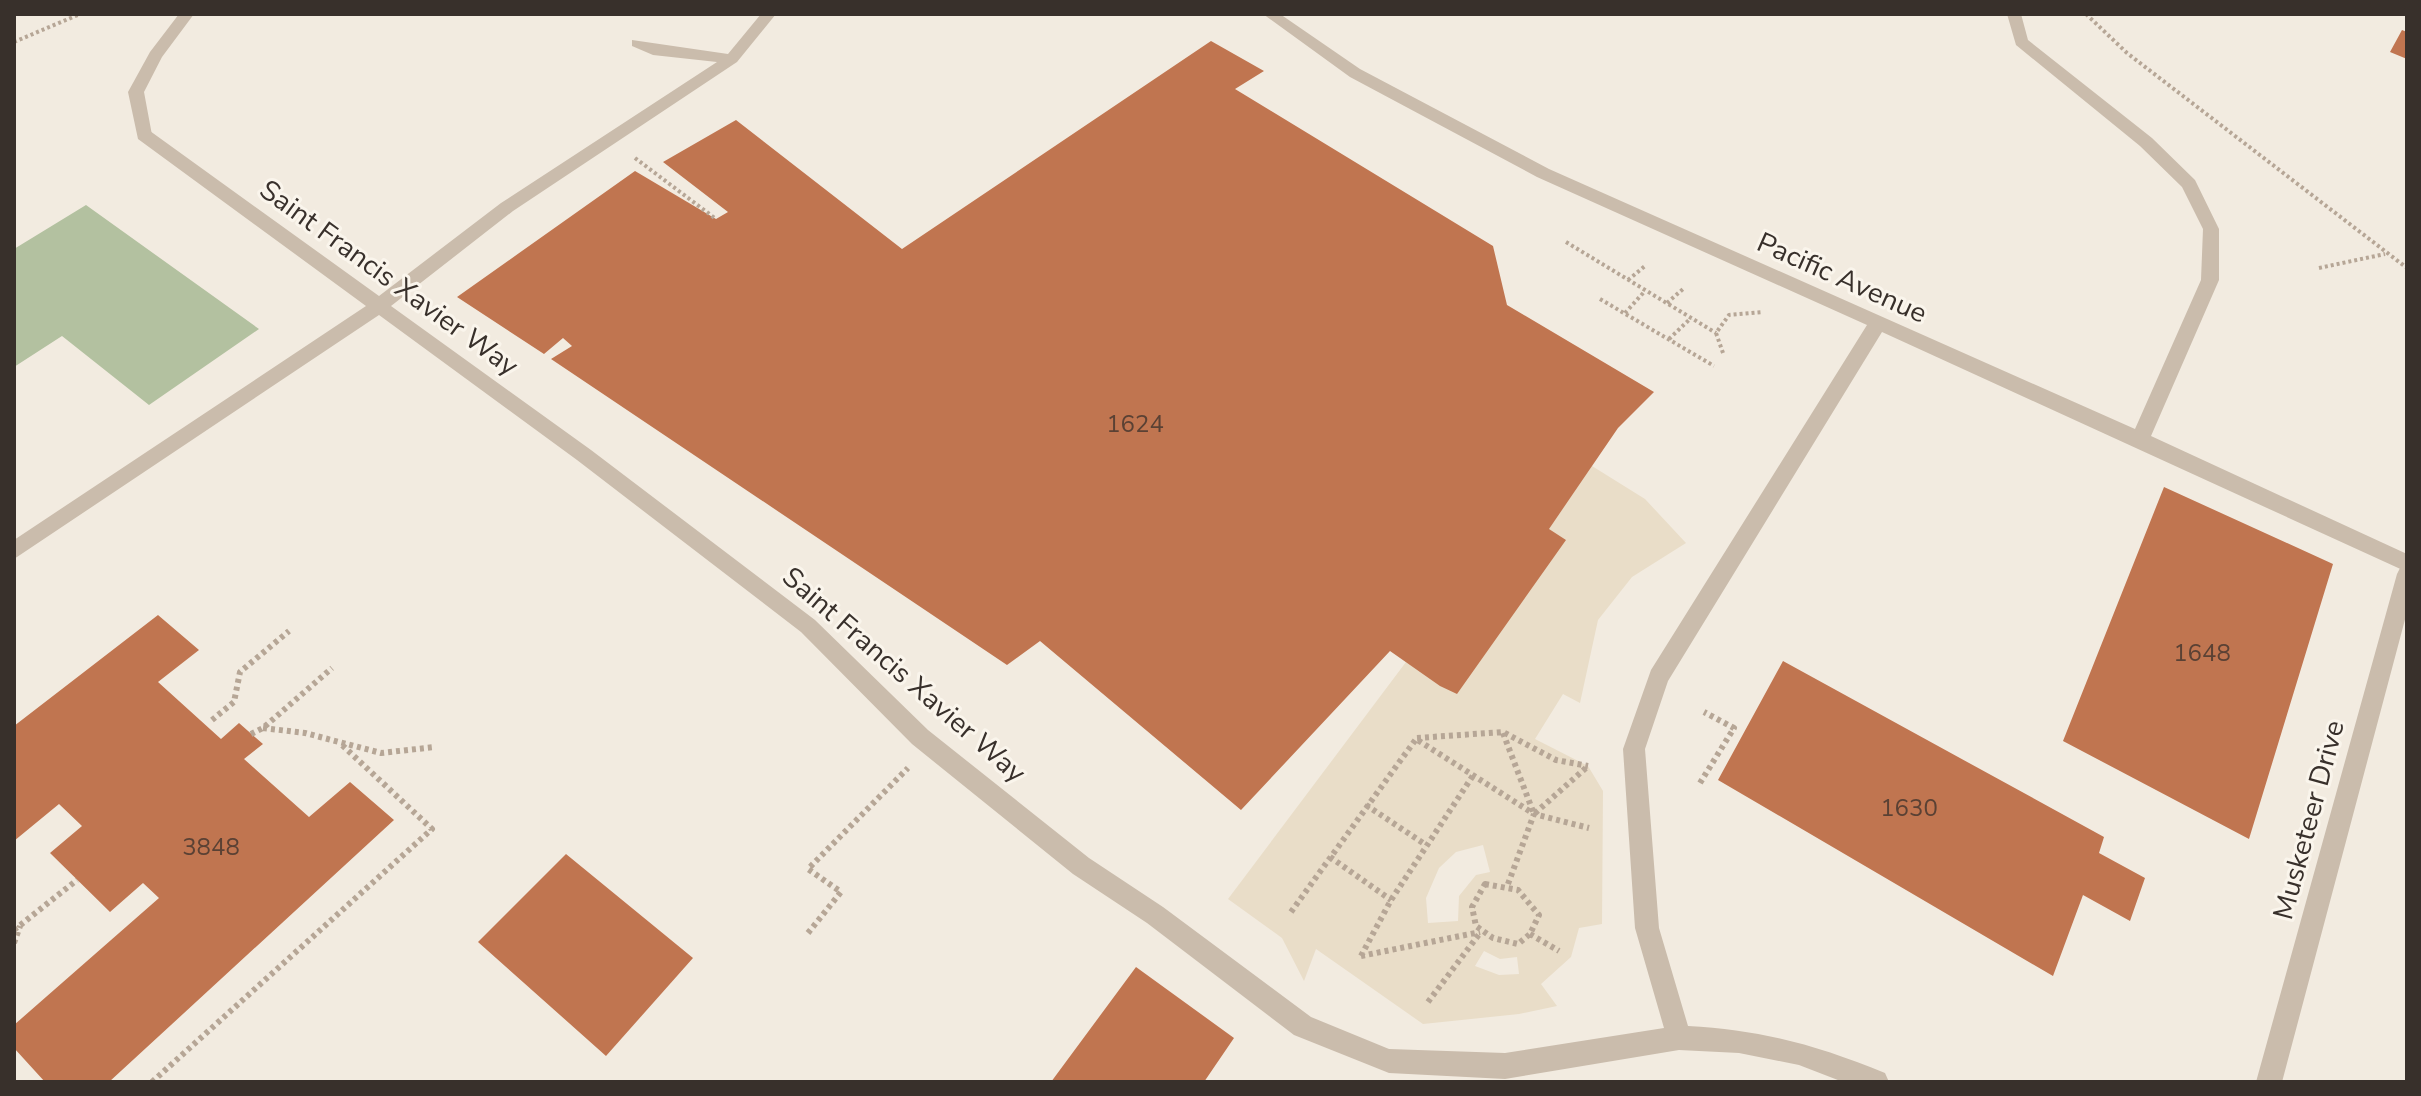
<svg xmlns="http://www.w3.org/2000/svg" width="2421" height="1096" font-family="'Nunito Sans',sans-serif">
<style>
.green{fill:#b3c1a0}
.plaza{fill:#e9ddc8;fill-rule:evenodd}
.building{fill:#c07550}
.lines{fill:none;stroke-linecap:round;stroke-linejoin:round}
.path-far1{stroke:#b6a696;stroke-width:4;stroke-dasharray:3 3;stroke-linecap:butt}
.path{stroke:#b6a696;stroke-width:6;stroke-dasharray:4 4;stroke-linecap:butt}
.lane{fill:#cabcac;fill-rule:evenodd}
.street{fill:#cabcac;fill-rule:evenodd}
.labels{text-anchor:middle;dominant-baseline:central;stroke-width:6;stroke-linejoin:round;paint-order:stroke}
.number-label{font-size:24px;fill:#5a4134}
.street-label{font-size:28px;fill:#38302b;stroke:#faf5ec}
</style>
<rect width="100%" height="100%" fill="#f2ebe0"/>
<path class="green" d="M86,205L259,329L149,405L62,336L14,367V249Z"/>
<path class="plaza" d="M1592,466L1645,499L1686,543L1632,577L1598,620L1580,703L1563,694L1535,739L1588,766L1603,791L1602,924L1579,928L1571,957L1541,984L1557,1006L1519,1014L1423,1024L1316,949L1304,981L1282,938L1228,899L1406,662L1441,685ZM1483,845L1490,872L1476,875L1459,896L1458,921L1428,923L1426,898L1439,868L1456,852ZM1484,951L1500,959L1517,957L1519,974L1499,975L1475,966Z"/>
<path class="building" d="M2402,30L2407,32V59L2390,52Z
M1211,41L1264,71L1235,89L1493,246L1507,305L1654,392L1618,428L1549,529L1566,540L1457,694L1440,686L1390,651L1241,810L1040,641L1007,665L551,359L572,346L563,338L544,354L457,297L635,171L716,219L728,212L663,162L736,120L902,249Z
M2164,487L2333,564L2249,839L2063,741Z
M158,615L199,650L158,682L221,739L239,723L263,744L244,759L309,817L350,782L394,820L109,1082H45L14,1048V1025L159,898L143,883L110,912L50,853L82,826L59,804L14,841V726Z
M1783,661L2104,837L2099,853L2145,878L2130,921L2083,895L2053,976L1718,780Z
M566,854L693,958L606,1056L478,942Z
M1136,967L1234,1038L1204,1082H1051Z"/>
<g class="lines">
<path class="path-far1" d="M2086,14L2127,53L2407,268
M14,42L80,14
M635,158L716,219
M1566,242L1716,333
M2319,268L2385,254
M1628,280L1645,266
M1600,299L1714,366
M1667,303L1683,289
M1625,313L1645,291
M1669,339L1691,318
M1723,353L1716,333L1729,315L1762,312"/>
<path class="path" d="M212,720L234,702L240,672L289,631
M263,728L305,733L381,753L435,747
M1503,733L1534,814L1587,767
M251,734L263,728L332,668
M1417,738L1503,732L1556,760L1588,766
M1700,783L1734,728L1704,712
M1366,805L1426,845
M1330,857L1391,900
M1485,884L1518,890L1539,915L1530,934L1518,944L1493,938L1476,926L1472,907Z
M1508,884L1534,814
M1291,912L1416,739L1534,814L1589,828
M14,930L77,880
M808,933L841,892L808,869L908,768
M1530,934L1559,951
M14,943L20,926
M1361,956L1391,900L1474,774
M1361,956L1480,932
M1428,1002L1480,933
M152,1082L432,829L342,745"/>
<path class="lane" d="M761,14H776L737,62L513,211L391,306L591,450L815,620L928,730L1089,858L1163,907L1311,1017L1389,1049L1505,1053L1664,1028L1635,928L1623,749L1651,670L1867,325L1537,177L1350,77L1263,14H1280L1360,69L1549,169L2135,429L2201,280L2203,229L2182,187L2140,146L2016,45L2007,14H2021L2028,40L2152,138L2195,180L2219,229V280L2151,436L2407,554V572L1882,332L1668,681L1645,749L1659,928L1688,1026C1762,1030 1816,1045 1885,1073L1889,1082H1843L1799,1065L1739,1053L1679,1050L1505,1079L1389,1073L1294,1035L1147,923L1073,874L912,744L801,632L577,460L379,315L14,559V540L366,306L138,139V131H150L379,296L501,203L717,62L653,55L632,46V40L728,54Z"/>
<path class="street" d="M179,14H194L162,57L144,92L152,135L150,139H138L128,92L150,52Z
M2407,565V612L2282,1082H2256L2397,574L2400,568Z"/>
</g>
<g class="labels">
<g class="number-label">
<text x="1135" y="424">1624</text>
<text x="2202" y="653">1648</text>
<text x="1909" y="808">1630</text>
<text x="211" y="847">3848</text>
</g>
<g class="street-label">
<text transform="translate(389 278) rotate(36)">Saint Francis Xavier Way</text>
<text transform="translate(1842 278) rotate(24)">Pacific Avenue</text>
<text transform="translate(904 675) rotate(41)">Saint Francis Xavier Way</text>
<text transform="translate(2309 820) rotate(-75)">Musketeer Drive</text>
</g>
</g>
<rect width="2421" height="1096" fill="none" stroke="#38302b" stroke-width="32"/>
</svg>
